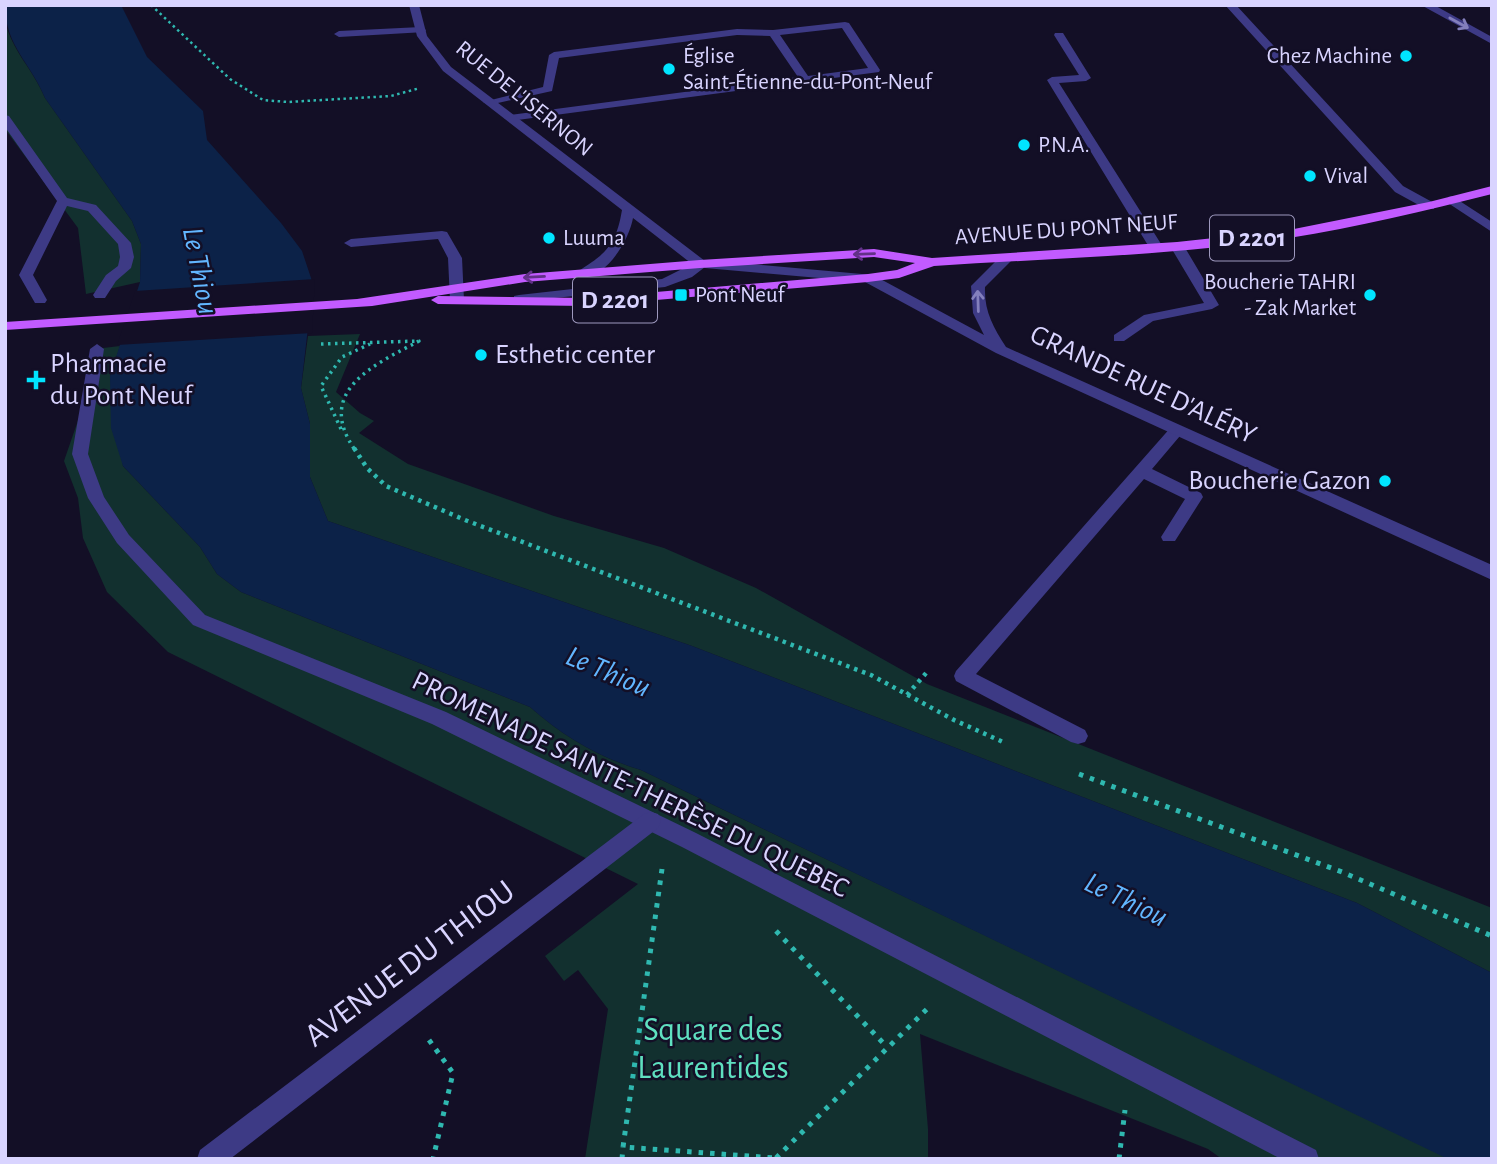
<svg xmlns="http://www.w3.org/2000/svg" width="1497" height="1164" font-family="'Alegreya Sans',sans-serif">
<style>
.green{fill:#12302f}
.water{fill:#0c2248}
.pier{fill:#130f26}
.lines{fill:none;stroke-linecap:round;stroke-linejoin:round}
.path-far3{stroke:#2fb8b0;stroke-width:2.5;stroke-dasharray:2.5 3.5;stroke-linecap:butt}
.path-far2{stroke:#2fb8b0;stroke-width:3.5;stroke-dasharray:2.5 4.5;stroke-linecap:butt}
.path-far1{stroke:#2fb8b0;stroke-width:4.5;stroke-dasharray:3.5 5;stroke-linecap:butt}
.path{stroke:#2fb8b0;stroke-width:5;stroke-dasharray:4.5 7;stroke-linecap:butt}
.service{fill:#3d3a85;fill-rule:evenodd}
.pedestrian{fill:#3d3a85;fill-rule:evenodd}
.minor{fill:#3d3a85;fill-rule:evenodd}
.tertiary{fill:#3d3a85;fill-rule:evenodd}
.primary{fill:#c25bff;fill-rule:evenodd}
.oneway{stroke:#837fbc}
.oneway2{stroke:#623188}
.poi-dot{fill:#00e5ff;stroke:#130f26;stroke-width:2.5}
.labels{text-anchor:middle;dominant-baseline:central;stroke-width:5;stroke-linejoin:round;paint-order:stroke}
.far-poi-label{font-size:23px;fill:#d9d4ff;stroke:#130f26;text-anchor:start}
.far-street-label{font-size:23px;fill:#d9d4ff;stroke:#130f26}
.shield{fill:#130f26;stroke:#9e99be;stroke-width:2}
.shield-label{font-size:26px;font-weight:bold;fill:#d9d4ff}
.poi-label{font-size:28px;fill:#d9d4ff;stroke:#130f26;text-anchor:start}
.street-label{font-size:28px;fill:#d9d4ff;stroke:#130f26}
.water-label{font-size:30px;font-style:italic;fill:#62b6ff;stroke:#130f26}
.near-street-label{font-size:33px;fill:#d9d4ff;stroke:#130f26}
.near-park-label{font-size:33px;fill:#5fe0c0;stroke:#130f26}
</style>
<rect width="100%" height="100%" fill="#130f26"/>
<path class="green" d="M5,21C12,51 33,69 45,98L132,221L141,244L140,282L86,294L78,228L5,129Z
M360,334L336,392L360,413L374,421L359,433L408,464L554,516L664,548L756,588L927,684L1492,908V973L1357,903L692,646L328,521L310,477V424L301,388L308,336Z
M120,346L110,376L123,466L200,547L217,574L241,592L530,707C564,737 598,757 641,770L1450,1159H1222L1208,1149L920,1034L928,1129V1158L585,1159L608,1009L578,970L564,981L545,956L638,884L168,652L107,592L83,538L78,498L64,461L103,348Z"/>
<path class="water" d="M5,5H121L147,57L203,111L207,140L281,223L302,251L313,284L301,388L310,424V477L328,521L692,646L1357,903L1492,973V1159H1448L641,770C598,757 564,737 530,707L241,592L217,574L200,547L123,466L111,428L110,376L140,282L141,244L132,221L45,98C31,63 5,46 5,5Z"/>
<path class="pier" d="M315,279L312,333L117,345L135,291Z"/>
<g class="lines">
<path class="path-far3" d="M151,5L230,79L263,100L288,102L391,96L420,88"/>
<path class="path-far2" d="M321,344L419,341C374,365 314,391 355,450
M341,429L321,386L342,357L370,344"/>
<path class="path-far1" d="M354,448L367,468L386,486L465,520L871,675L954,720L1003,742
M907,695L927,672"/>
<path class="path" d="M1079,774L1342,872L1492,936
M662,869L623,1147L776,1158
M776,931L887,1047
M429,1040L453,1073L433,1159
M776,1158L929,1007
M622,1159L623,1147
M1119,1159L1125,1110"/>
<path class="service" d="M845,22L849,23L880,70L879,72L510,121L504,118L510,115L798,77L770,36L737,35L559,58L552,91L489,105L483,102L543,87L549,55L554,52L737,29L773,30ZM842,28L868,68L808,76L780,35Z
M421,27L426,30L425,32L339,37L334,34L339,31Z
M1055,33H1063L1091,78L1086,81L1059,83L1163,247L1161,250L1156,251L1149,247L1047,80L1052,77L1079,75L1054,35Z
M1452,196L1492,222V232L1448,203V197Z
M442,231L447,232L462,258L464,300L457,304L450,300L448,258L438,239L351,247L344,243L351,239Z
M1177,242L1184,246L1219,305L1212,309L1153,321L1124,341H1114V335L1144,315L1204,303L1170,246Z
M1177,425L1185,430L1152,469L1201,493L1203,497L1175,541H1163L1161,537L1185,499L1144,479L976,674L1085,730L1088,736L1085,742L1078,744L1071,742L956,681L954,676L956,671L1172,426Z"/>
<path class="pedestrian" d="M5,115L9,116L67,198L96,205L131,243L134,257L131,268L116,281L105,298H95L93,295L106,275L118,266L120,257L118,244L88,211L67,206L33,275L47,300L45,303H35L19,275L57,201L5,127Z
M97,344L104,349L88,454L104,497L129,535L205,615L446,712L696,833L1316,1150L1319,1159H1281L682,847L432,724L193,625L117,543L88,498L72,454L90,349Z"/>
<path class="minor" d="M409,5H419L427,36L451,67L705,261V267L692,277L665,287L514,302V296L519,295L662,279L692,264L633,218C629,241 604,282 577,278V272C607,253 616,245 622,210L443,71L417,36Z
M1225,5H1236L1403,186L1434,203V209H1426L1395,192Z
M1421,5H1434L1492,37V44Z
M651,812L658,814L661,821L658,828L230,1159H197L200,1150L644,814Z"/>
<path class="tertiary" d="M1007,254L1014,258L985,287C984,311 993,327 1006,347L1492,565V580L996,353L865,282L705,268L698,264L705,260L873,275L984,335L973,313L971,286L1002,255Z"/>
<path class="primary" d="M1492,186V194C1425,211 1357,227 1289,238C1172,256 1052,258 934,266L899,278L868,282L586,306L438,304L431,300L438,296L586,298L868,274L897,270L915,263L874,257L700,268L525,282L372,306L5,330V322L357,299L525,274L700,260L874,249L932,258L1177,242L1289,230L1429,202Z"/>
</g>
<defs><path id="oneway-shaft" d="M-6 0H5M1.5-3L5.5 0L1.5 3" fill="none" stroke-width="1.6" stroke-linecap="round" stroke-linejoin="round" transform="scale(1.75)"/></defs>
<g class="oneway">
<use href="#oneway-shaft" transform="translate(1459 23) rotate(29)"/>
<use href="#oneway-shaft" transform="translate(978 301) rotate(-92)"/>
</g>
<g class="oneway2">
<use href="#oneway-shaft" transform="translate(864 254) rotate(178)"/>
<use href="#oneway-shaft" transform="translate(534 277) rotate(177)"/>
</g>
<g class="poi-dot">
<circle cx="1406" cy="56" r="7"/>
<circle cx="669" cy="69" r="7"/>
<circle cx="1024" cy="145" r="7"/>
<circle cx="1310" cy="176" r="7"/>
<circle cx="549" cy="238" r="7"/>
<rect x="674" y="288" width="14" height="14" rx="3.5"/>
<circle cx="1370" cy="295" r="7"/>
<circle cx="481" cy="355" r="7"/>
<path d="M32.5 369.5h7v7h7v7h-7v7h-7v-7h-7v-7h7z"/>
<circle cx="1385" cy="481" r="7"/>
</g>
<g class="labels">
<g class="far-poi-label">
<text x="683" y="56">Église<tspan x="683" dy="26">Saint-Étienne-du-Pont-Neuf</tspan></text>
<text x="1392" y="56" text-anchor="end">Chez Machine</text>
<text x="1038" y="145">P.N.A.</text>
<text x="1324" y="176">Vival</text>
<text x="563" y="238">Luuma</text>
<text x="1356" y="282" text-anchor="end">Boucherie TAHRI<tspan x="1356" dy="26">- Zak Market</tspan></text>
<text x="695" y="295">Pont Neuf</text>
</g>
<g class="far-street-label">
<text transform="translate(524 99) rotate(39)">RUE DE L'ISERNON</text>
<text transform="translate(1066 230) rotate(-4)">AVENUE DU PONT NEUF</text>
</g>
<g class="shield">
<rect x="1210" y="215.5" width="84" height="45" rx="5"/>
<rect x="573" y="277.5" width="84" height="45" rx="5"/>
</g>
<g class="shield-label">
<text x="1252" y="238">D 2201</text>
<text x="615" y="300">D 2201</text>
</g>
<g class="poi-label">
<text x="495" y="355">Esthetic center</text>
<text x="50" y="364">Pharmacie<tspan x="50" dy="32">du Pont Neuf</tspan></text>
<text x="1371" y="481" text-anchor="end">Boucherie Gazon</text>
</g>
<g class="street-label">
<text transform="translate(1143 385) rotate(25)">GRANDE RUE D'ALÉRY</text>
<text transform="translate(630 785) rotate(26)">PROMENADE SAINTE-THERÈSE DU QUEBEC</text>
</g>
<g class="water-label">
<text transform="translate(200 271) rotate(79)">Le Thiou</text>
<text transform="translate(608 672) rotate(23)">Le Thiou</text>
<text transform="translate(1126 900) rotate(26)">Le Thiou</text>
</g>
<g class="near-street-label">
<text transform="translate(410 964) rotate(-37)">AVENUE DU THIOU</text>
</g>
<g class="near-park-label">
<text x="713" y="1030">Square des<tspan x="713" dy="38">Laurentides</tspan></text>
</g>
</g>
<rect width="1497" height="1164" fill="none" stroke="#d9d4ff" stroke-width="14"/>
</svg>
